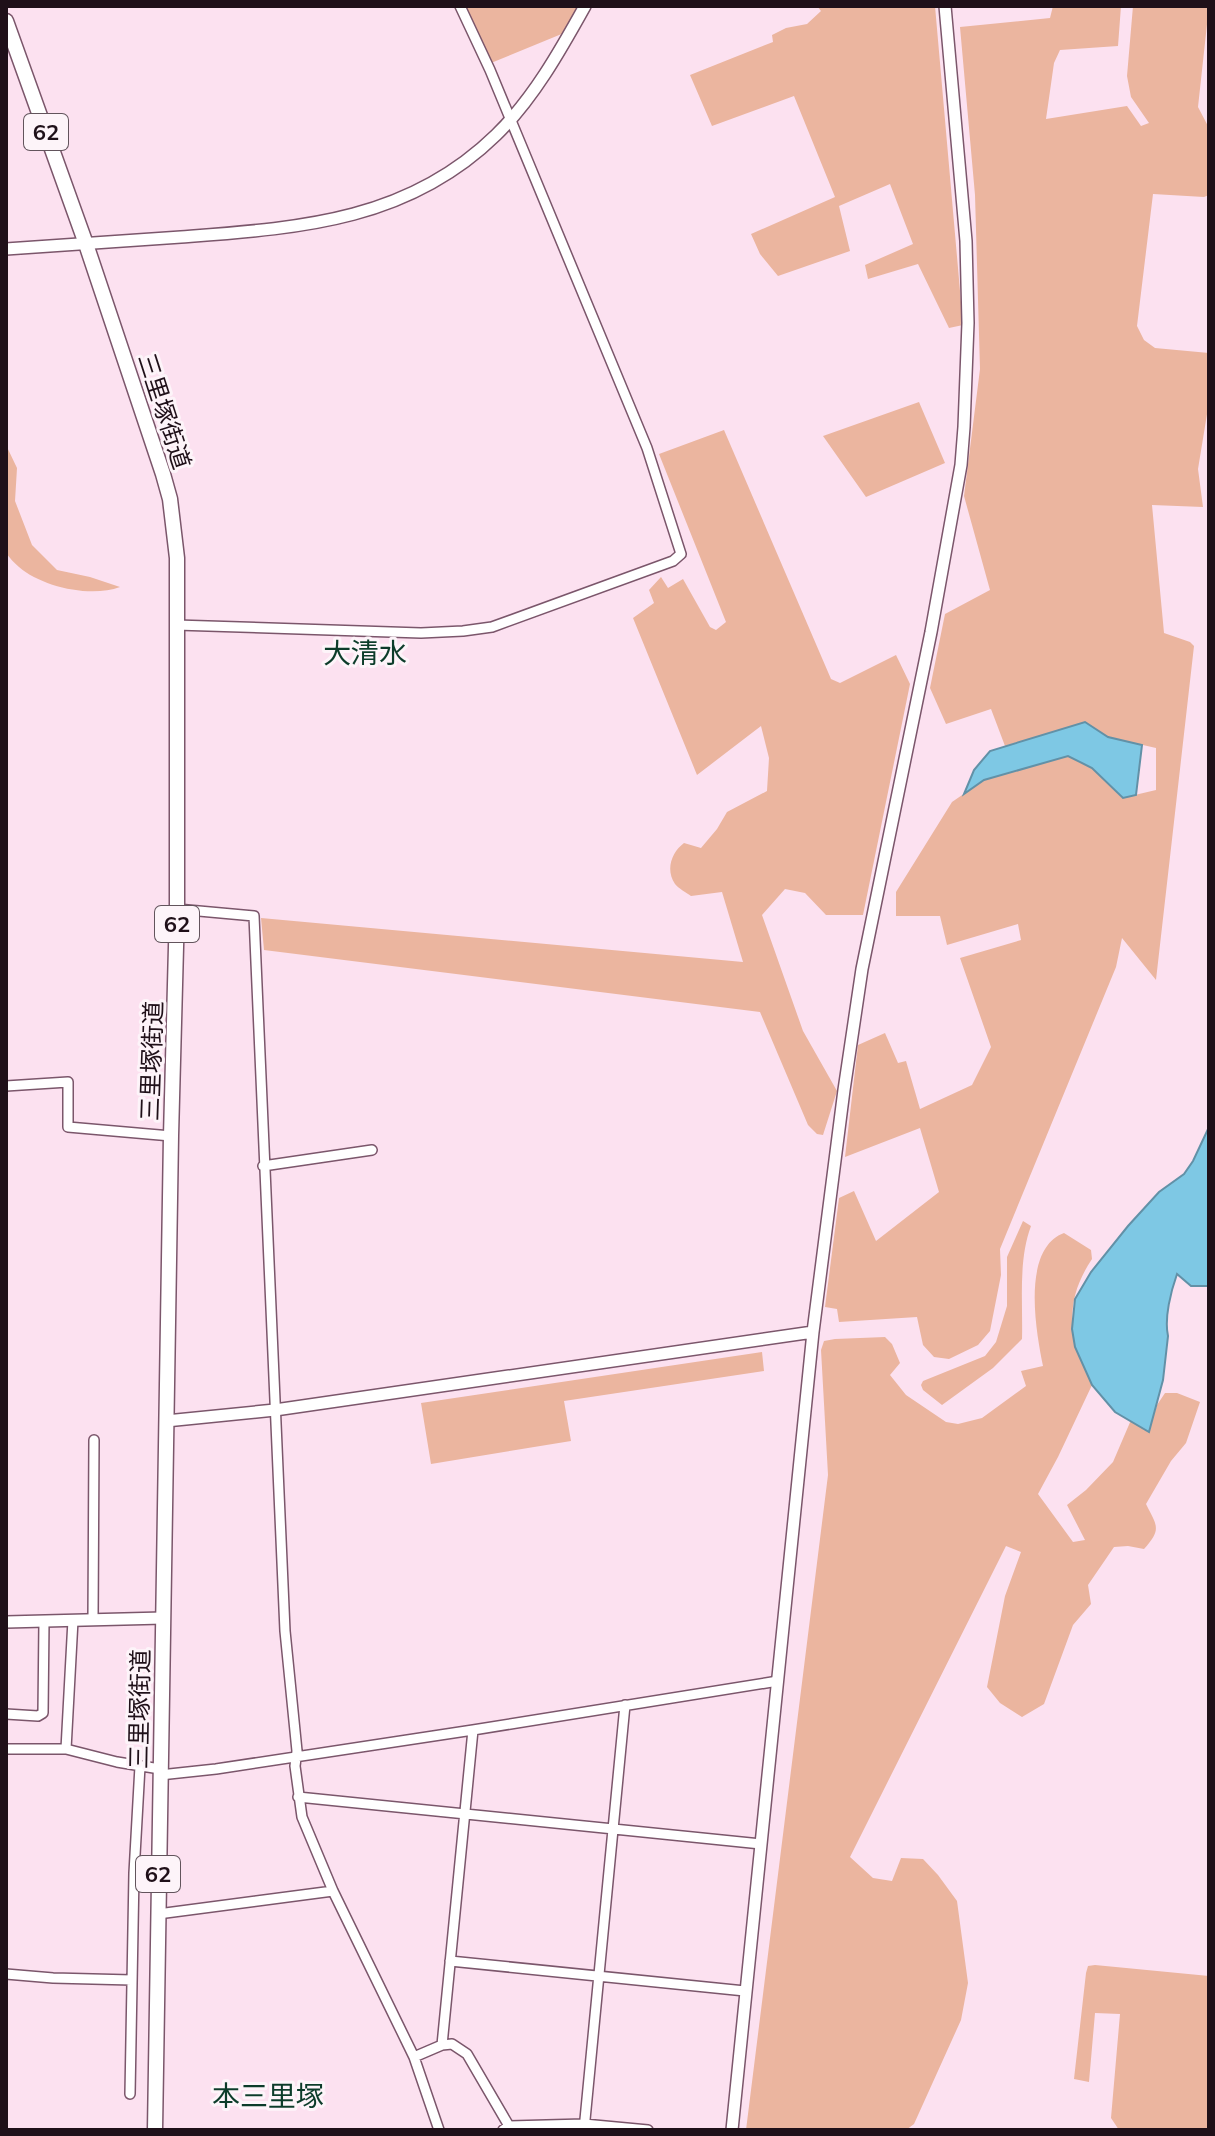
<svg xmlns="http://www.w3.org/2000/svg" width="1215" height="2136" font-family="Mulish,'Noto Sans JP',sans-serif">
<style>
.green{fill:#ebb59f}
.water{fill:#7ec8e4;stroke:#6291a7;stroke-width:2}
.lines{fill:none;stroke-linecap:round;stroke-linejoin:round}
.minor-casing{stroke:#7b566b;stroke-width:12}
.tertiary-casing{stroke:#7b566b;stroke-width:14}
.primary-casing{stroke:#7b566b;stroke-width:17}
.minor{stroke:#fff;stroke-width:9}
.tertiary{stroke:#fff;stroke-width:11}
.primary{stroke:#fff;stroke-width:14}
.labels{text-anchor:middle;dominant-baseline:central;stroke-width:6;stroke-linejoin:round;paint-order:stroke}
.shield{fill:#fdf4f9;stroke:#62545c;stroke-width:2}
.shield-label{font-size:22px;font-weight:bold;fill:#1f1019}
.street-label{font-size:24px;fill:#1f1019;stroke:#fdf4f9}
.quarter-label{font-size:28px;fill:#0c3c2a;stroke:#fdf4f9}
</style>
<rect width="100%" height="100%" fill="#fce1f0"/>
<path class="green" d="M466,6H578L564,33L491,63Z
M817,6H935L963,325L949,328L918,264L868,279L865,265L913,244L890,184L839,206L850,251L778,276L760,254L751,234L835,197L794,96L712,126L690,75L773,42L772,35L786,28L807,24L821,11Z
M1053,6H1121L1118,46L1060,50L1054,63L1046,119L1127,106L1141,126L1149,123L1131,97L1127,76L1133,6H1209L1198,107L1209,128V195L1204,197L1153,194L1137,326L1144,340L1155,348L1209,353V402L1198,469L1203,507L1152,505L1164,633L1190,642L1194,646L1156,980L1122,938L1116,967L1000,1249L1001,1275L990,1331L978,1345L949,1359L934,1357L923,1345L917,1317L839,1322L837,1309L825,1307L839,1198L854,1191L876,1241L939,1192L920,1128L845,1157L858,1045L885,1033L898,1063L906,1061L920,1109L972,1085L991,1047L960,958L1021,940L1018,924L947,945L940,916H896V892L952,802L984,780L1069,756L1092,767L1122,798L1156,790V748L1108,737L1085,722L1005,746L991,709L946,724L930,688L945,614L990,590L964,496L980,369L975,195L960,27L1050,18Z
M919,402L945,463L866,497L823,436Z
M724,430L831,679L840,683L896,655L910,684L863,915H826L805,893L785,889L762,915L803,1031L837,1091L823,1135L817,1134L808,1125L760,1012L264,950L261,918L743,962L722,892L691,896C687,893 678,888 675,884C665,869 672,852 684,843L701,848L717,829L727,812L767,791L769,758L761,726L697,775L633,618L654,603L649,590L661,577L668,588L683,579L710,627L716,630L726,622L659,454Z
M6,445L17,468L15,501L32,545L57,570L90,577L120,587C91,598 42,587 19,567C14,563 10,558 6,553Z
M1023,1221L1031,1226C1018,1261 1023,1302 1022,1339L993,1368L942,1405L923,1390L921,1385L923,1381L985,1356L996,1342L1007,1306V1257Z
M1064,1233L1091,1250L1092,1259C1062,1304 1070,1339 1092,1385L1058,1457L1038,1494L1073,1542L1085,1540L1067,1505L1086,1490L1113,1462L1131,1420L1149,1431L1157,1405L1165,1393H1177L1200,1402L1186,1443L1171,1461L1146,1504C1157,1526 1162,1529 1144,1549L1128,1546L1114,1547L1088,1585L1091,1604L1073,1625L1044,1704L1022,1717L1000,1703L987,1687L1005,1596L1021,1552L1006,1546L850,1857L873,1878L892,1881L901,1858L923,1859L938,1875L957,1901L968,1983L961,2020L914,2124L906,2130H746L828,1475L821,1350L824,1341L835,1339L885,1337L892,1344L900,1363L890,1375L906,1395L946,1422L958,1424L982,1418L1026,1386L1021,1371L1043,1366C1036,1332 1021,1249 1064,1233Z
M762,1352L764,1371L564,1401L571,1441L431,1464L421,1403Z
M1095,1965L1209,1976V2130H1119L1111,2118L1120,2014L1095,2013L1089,2082L1074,2079L1086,1973L1088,1966Z"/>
<path class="water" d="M1085,722L1108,737L1142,745L1136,795L1123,798L1092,768L1068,756L984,780L964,794L974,770L990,751Z
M1209,1127V1286H1191L1177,1274C1171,1291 1164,1318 1168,1336L1163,1380L1149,1432L1115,1412L1092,1385L1075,1347L1072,1329L1075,1299L1091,1272L1128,1226L1159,1192L1184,1174L1193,1161Z"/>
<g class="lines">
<defs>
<path id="minor" d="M176,625L421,633L463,631L492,627L673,561L681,554L647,448L490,70L460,6
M177,909L254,916L285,1631L297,1751L295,1766L302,1817L333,1891L414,2057L439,2130
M6,1086L68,1082V1127L171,1136
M263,1166L372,1150
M93,1620L94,1440
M6,1714L38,1716L43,1713L44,1621
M6,1749H66L117,1762L160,1769
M66,1749L73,1620
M160,1775L216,1769L473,1730L778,1681
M298,1797L761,1844
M158,1914L333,1891
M450,1961L745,1991
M6,1974L53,1978L132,1980
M442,2045L473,1730
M414,2057L442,2045L452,2044L467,2054L509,2126L503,2130
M130,2094L134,1873L140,1766
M509,2126L584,2124L648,2130
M584,2130L625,1705"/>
<path id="tertiary" d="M6,249C64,245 123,241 181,237C298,228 407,222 496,135C533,99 560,51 585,6
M166,1421L275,1410L813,1332
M6,1622L163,1618
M732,2130L813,1332L844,1090L862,969L931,632L961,465L964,427L968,323L966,241L945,6"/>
<path id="primary" d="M6,21L86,244L163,474L170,499L177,558V909L171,1136L155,2130"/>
</defs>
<use href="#minor" class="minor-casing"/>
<use href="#tertiary" class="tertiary-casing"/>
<use href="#primary" class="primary-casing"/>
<use href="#minor" class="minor"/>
<use href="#tertiary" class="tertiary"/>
<use href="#primary" class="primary"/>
</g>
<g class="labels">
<g class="shield">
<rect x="24" y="114" width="44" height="36" rx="6"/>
<rect x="155" y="906" width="44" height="36" rx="6"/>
<rect x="136" y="1856" width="44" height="36" rx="6"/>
</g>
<g class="shield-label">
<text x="46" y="132">62</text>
<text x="177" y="924">62</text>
<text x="158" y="1874">62</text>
</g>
<g class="street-label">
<text transform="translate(165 411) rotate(72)">三里塚街道</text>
<text transform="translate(151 1061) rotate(-88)">三里塚街道</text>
<text transform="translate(139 1709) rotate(-89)">三里塚街道</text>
</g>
<g class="quarter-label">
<text x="365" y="652">大清水</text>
<text x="268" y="2095">本三里塚</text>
</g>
</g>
<rect width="1215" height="2136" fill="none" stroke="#1f1019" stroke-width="16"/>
</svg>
